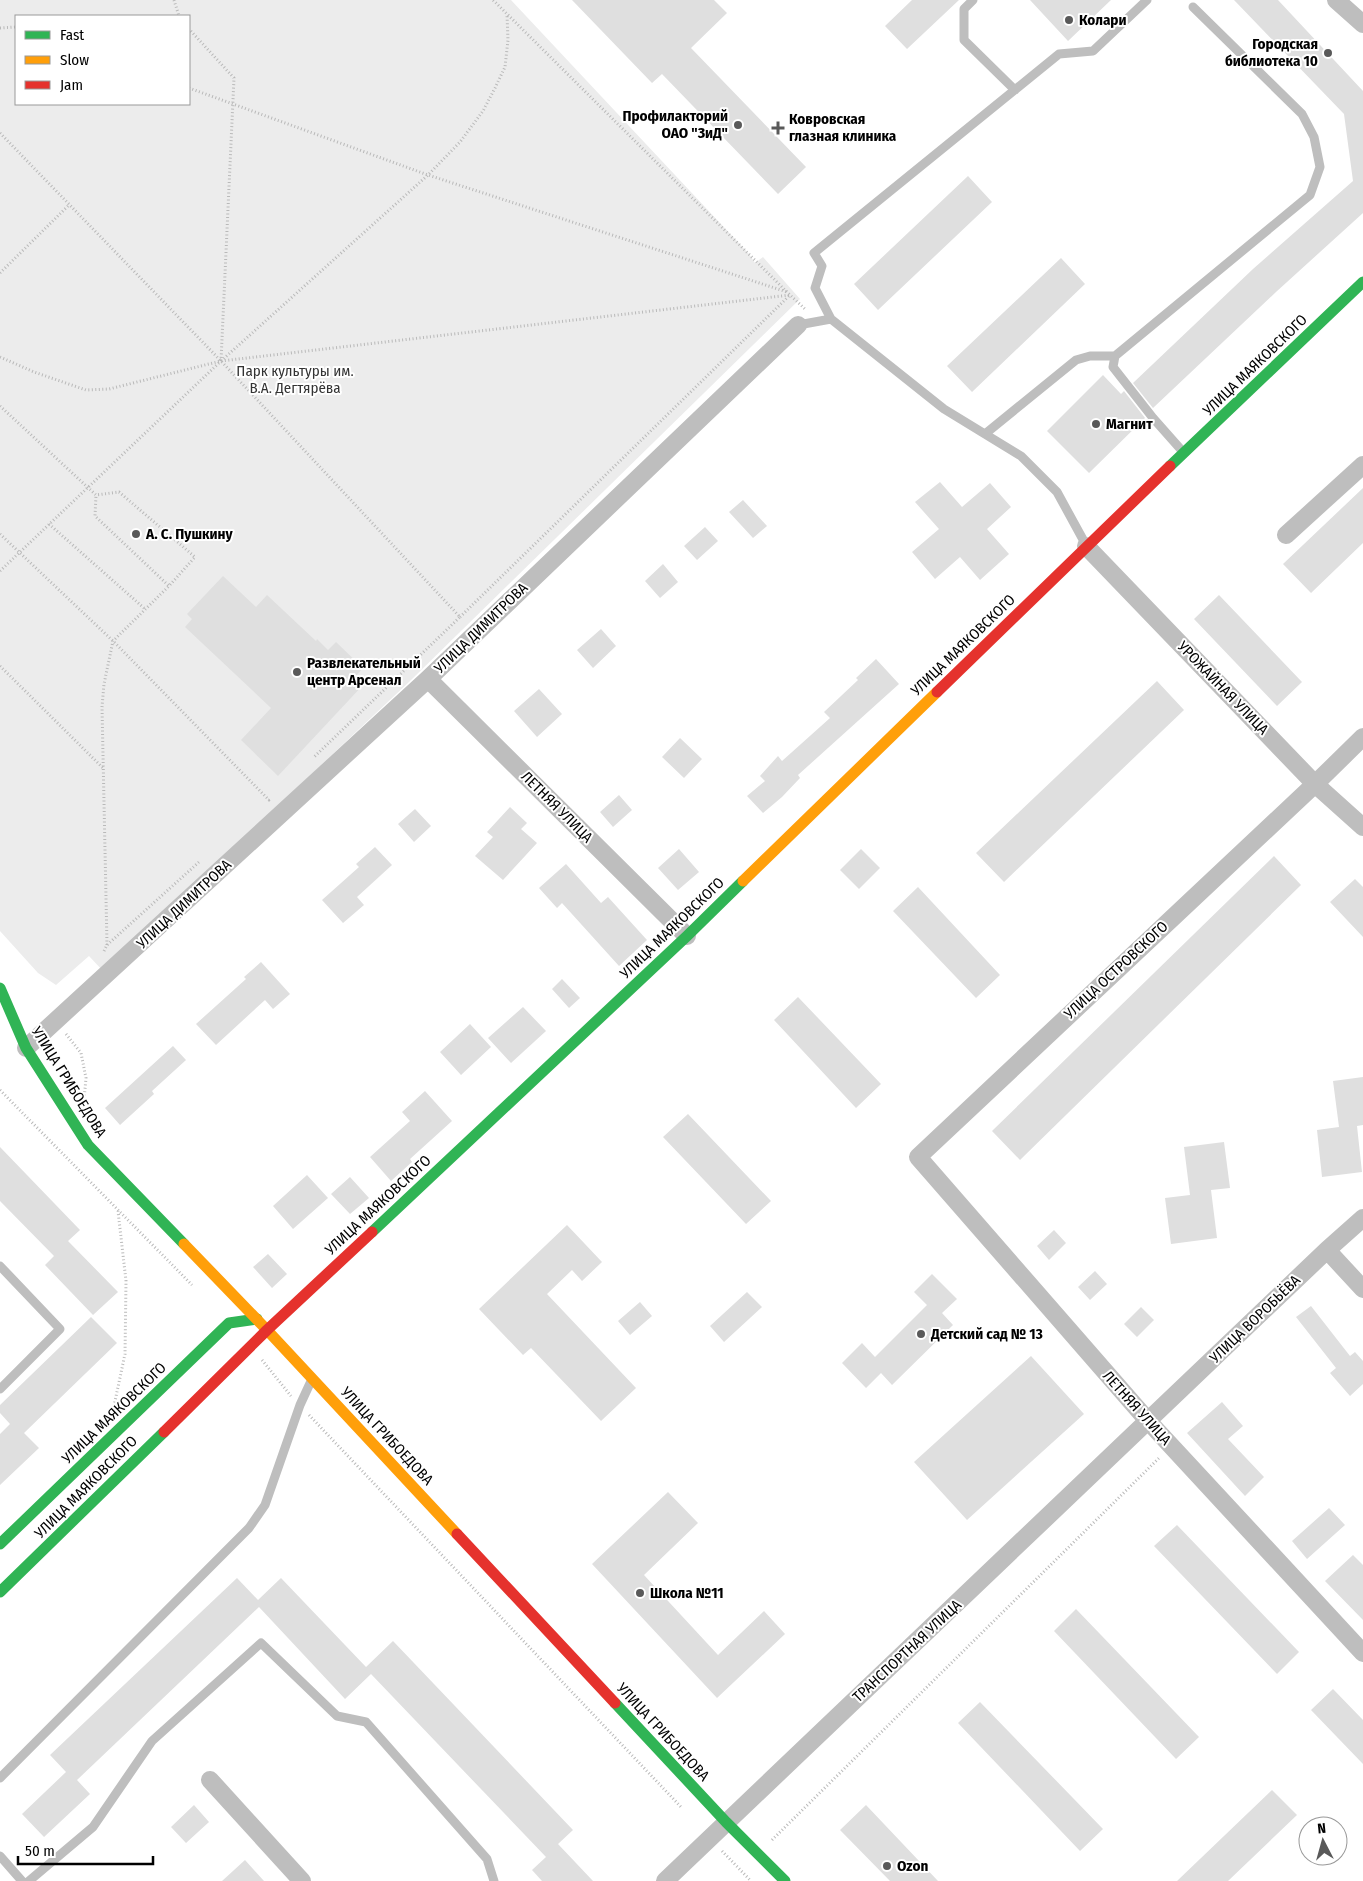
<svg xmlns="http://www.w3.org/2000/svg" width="1363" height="1881" font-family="'Fira Sans Condensed',sans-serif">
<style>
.green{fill:#ececec;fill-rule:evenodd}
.building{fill:#dfdfdf}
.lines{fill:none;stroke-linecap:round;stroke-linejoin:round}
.path{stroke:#b9b9b9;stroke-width:3;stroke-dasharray:1 2.5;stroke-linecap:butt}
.lane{stroke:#bebebe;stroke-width:9}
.street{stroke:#bebebe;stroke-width:18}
.fast{stroke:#30b455;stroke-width:11}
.slow{stroke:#ff9f0a;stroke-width:11}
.jam{stroke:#e5322d;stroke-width:11}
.poi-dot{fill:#595959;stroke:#fff;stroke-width:2}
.labels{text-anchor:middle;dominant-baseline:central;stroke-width:4;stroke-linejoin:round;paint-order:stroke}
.poi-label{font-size:15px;font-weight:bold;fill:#000;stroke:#fff;text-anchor:start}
.street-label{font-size:15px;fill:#000;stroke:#fff}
.park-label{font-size:15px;fill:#333;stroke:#fff}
</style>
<rect width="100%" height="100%" fill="#fff"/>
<path class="green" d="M0,0H511L749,254L755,263L763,257L800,299L409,682L103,971L89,956L56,985L38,973L0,931ZM16,16H189V104H16Z"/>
<path class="building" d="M572,0H714L727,13L691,48L806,167L778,194L662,74L652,83Z
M912,0H959L907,49L885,26Z
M1030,0H1111L1068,41Z
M1234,0H1278L1363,91V213L1276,292L1153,408L1133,383L1253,269L1353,181L1344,114Z
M968,176L992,202L878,310L854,284Z
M1061,258L1085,284L972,392L947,366Z
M1103,375L1121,394L1124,391L1145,418L1089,473L1047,431Z
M940,482L962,507L990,483L1011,507L987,529L1009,554L980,580L960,557L935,579L912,552L939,529L915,502Z
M1363,488V543L1311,593L1283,564Z
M743,500L767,526L753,538L729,512Z
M705,527L718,541L697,560L684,546Z
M663,564L678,582L660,598L645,581Z
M223,576L256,607L267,595L316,641L317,639L328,650L336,642L363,668L356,676L364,684L278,776L241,740L271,708L185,627L192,619L187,614Z
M1219,595L1302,682L1277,706L1194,619Z
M601,629L616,646L593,668L577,650Z
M876,659L899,684L798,775L800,778L782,797L763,813L747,796L765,781L760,776L778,756L782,761L830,718L824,712L858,680L856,678Z
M1157,681L1184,710L1004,882L976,853Z
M539,689L562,714L537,737L514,711Z
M680,738L702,759L684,778L662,757Z
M619,795L632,810L613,827L600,812Z
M510,807L527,823L521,829L537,843L503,880L475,856L493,837L487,832Z
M415,809L431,826L414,842L398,824Z
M375,847L392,865L357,897L364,905L343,923L322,900L359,867L356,864Z
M679,849L699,872L678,890L658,868Z
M861,849L880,868L859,889L840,870Z
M1274,856L1301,885L1020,1160L992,1131Z
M566,864L601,903L608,897L647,940L619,966L562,903L557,908L539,888Z
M1355,879L1363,887V937L1330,902Z
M918,887L1000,975L976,998L893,911Z
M261,962L290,994L273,1009L265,1000L216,1045L196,1024L246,979L244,977Z
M562,979L580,998L569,1008L552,989Z
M798,997L881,1084L856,1108L774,1020Z
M523,1007L546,1031L511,1063L488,1038Z
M470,1024L491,1047L461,1075L440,1052Z
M173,1046L186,1060L152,1091L154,1094L120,1125L105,1108Z
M1363,1077V1125L1357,1126L1362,1172L1322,1177L1317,1130L1339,1127L1333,1081Z
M425,1091L452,1121L410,1159L412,1162L391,1181L370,1157L410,1121L402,1112Z
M688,1114L771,1201L746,1224L663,1137Z
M1224,1142L1230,1188L1211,1190L1217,1238L1171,1244L1165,1198L1190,1195L1184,1147Z
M0,1147L80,1230L68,1241L118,1292L93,1315L45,1265L54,1256L0,1201Z
M307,1175L328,1198L293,1229L273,1206Z
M350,1177L369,1198L350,1214L331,1194Z
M567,1225L602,1262L582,1281L572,1270L547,1294L636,1388L601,1421L531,1348L523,1355L479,1309Z
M1054,1230L1066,1243L1049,1260L1037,1246Z
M268,1254L287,1274L272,1288L253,1267Z
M1095,1271L1107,1284L1090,1300L1078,1287Z
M932,1274L957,1299L942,1313L953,1325L892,1385L881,1373L866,1388L842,1363L862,1343L875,1357L927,1305L914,1292Z
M747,1292L762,1307L724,1342L710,1326Z
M640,1302L652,1316L630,1335L618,1321Z
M1311,1306L1350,1356L1355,1352L1363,1361V1384L1350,1396L1330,1373L1336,1368L1296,1317Z
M1141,1307L1154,1320L1137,1337L1124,1324Z
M91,1317L117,1343L24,1433L39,1448L0,1485V1434L10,1424L0,1413V1405Z
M1031,1356L1084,1414L967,1520L914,1462Z
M1222,1402L1243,1426L1228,1439L1264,1477L1245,1496L1187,1433Z
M668,1492L698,1523L644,1575L718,1655L764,1611L785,1634L717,1698L592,1564Z
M1329,1508L1345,1525L1307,1559L1292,1541Z
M1177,1525L1299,1652L1277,1674L1154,1546Z
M1353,1555L1363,1565V1620L1325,1581Z
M237,1578L258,1600L281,1578L366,1667L393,1641L573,1830L558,1844L593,1881H542L532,1870L546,1857L371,1674L345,1699L259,1607L77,1780L90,1794L44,1837L22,1814L66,1772L50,1755Z
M1076,1609L1199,1737L1176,1759L1054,1631Z
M1333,1689L1363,1720V1764L1311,1710Z
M980,1702L1103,1829L1080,1851L958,1723Z
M1272,1790L1297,1815L1228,1881H1177Z
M194,1805L209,1822L186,1843L171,1827Z
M866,1805L938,1881H890L840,1830Z
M245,1860L264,1881H222Z"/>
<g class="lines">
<path class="path" d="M174,0L179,16
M0,28L16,27
M189,88L428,175L787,292
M0,133L221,361L460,617L313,758
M0,273L69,205
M0,357L34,372L86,390L109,389L221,361L790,295L805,309
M221,361L428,175L460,142L483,111L495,88L505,67L508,40L507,15
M0,406L96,495L119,492L195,557L169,586L95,516L96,495
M49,524L145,609
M0,534L113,641L269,800L270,799
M0,571L221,361L234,78L189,29
M460,617L790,295L493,0
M0,666L103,768
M107,945L102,707L104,684L113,641L169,586
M104,951L107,945L199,862
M66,1034L81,1053L86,1078L84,1100
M0,1090L192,1285
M262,1360L291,1396
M114,1406L125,1354L126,1281L118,1211
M309,1415L682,1808
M772,1840L1159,1458
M722,1851L751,1881"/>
<path class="lane" d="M973,0L964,9V40L1015,90
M831,319L815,288L822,266L814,253L1059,54L1093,51L1147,0
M798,325L831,319L944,409L1021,456L1057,492L1086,545
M1115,356L1113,367L1153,418L1184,453
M985,434L1076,360L1090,356H1115L1310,195L1320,167L1314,137L1302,114L1193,7
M0,1266L60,1329L0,1389
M0,1778L249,1528L265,1505L300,1405L312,1379
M0,1856L22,1881
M29,1881L93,1827L152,1741L261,1643L337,1716L366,1722L487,1859L494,1881"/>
<path class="street" d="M1336,0L1363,24
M1286,535L1363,465
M1086,546L1315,784L1363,827
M428,679L687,936
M1363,737L1315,784L918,1157L1149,1422L1363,1653
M26,1048L428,679L798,325
M1327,1250L1363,1289
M210,1780L302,1881
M665,1881L1327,1250L1363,1218"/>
<path class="fast" d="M1170,466L1363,282
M0,988L26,1048L88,1145L184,1244
M372,1232L687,936L743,881
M0,1544L229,1323L257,1319
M0,1592L164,1432
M615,1703L726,1822L785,1881"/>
<path class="slow" d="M743,881L937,692
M184,1244L267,1330L457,1534"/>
<path class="jam" d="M937,692L1170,466
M164,1432L267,1330L372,1232
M457,1534L615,1703"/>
</g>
<g class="poi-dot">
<circle cx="1069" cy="20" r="5"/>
<circle cx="1328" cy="53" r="5"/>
<circle cx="738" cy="125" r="5"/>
<path d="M775.5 120.5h5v5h5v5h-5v5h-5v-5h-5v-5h5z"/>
<circle cx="1096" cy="424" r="5"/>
<circle cx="136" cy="534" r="5"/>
<circle cx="297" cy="672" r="5"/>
<circle cx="921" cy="1334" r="5"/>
<circle cx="640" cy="1593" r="5"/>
<circle cx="887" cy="1866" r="5"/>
</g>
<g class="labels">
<g class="poi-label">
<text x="1079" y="20">Колари</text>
<text x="1318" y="44" text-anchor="end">Городская<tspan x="1318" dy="17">библиотека 10</tspan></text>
<text x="728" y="116" text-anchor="end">Профилакторий<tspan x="728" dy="17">ОАО "ЗиД"</tspan></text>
<text x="789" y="119">Ковровская<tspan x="789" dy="17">глазная клиника</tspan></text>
<text x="1106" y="424">Магнит</text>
<text x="146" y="534">А. С. Пушкину</text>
<text x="307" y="663">Развлекательный<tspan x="307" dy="17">центр Арсенал</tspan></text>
<text x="931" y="1334">Детский сад № 13</text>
<text x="650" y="1593">Школа №11</text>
<text x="897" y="1866">Ozon</text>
</g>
<g class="street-label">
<text transform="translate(1255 365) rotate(-44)">УЛИЦА МАЯКОВСКОГО</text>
<text transform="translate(481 628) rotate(-44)">УЛИЦА ДИМИТРОВА</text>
<text transform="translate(963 645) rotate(-44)">УЛИЦА МАЯКОВСКОГО</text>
<text transform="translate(1223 688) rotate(46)">УРОЖАЙНАЯ УЛИЦА</text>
<text transform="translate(557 807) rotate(45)">ЛЕТНЯЯ УЛИЦА</text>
<text transform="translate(184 904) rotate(-43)">УЛИЦА ДИМИТРОВА</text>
<text transform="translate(672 928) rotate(-44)">УЛИЦА МАЯКОВСКОГО</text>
<text transform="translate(1116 970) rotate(-43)">УЛИЦА ОСТРОВСКОГО</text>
<text transform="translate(69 1082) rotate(58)">УЛИЦА ГРИБОЕДОВА</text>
<text transform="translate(378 1205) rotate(-43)">УЛИЦА МАЯКОВСКОГО</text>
<text transform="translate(1255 1319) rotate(-44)">УЛИЦА ВОРОБЬЁВА</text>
<text transform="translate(1137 1408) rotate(48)">ЛЕТНЯЯ УЛИЦА</text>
<text transform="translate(114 1413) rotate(-44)">УЛИЦА МАЯКОВСКОГО</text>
<text transform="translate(387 1436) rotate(47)">УЛИЦА ГРИБОЕДОВА</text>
<text transform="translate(86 1487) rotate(-45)">УЛИЦА МАЯКОВСКОГО</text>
<text transform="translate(907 1651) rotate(-43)">ТРАНСПОРТНАЯ УЛИЦА</text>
<text transform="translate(663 1732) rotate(47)">УЛИЦА ГРИБОЕДОВА</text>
</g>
<g class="park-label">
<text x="295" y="371">Парк культуры им.<tspan x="295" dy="17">В.А. Дегтярёва</tspan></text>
</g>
</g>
<rect x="15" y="15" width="175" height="90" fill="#ffffff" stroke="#999999"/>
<rect x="25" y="31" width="25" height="8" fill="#30b455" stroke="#999999"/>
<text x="60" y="40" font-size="15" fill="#000000">Fast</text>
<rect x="25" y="56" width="25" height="8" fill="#ff9f0a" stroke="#999999"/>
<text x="60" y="65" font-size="15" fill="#000000">Slow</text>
<rect x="25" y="81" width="25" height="8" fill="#e5322d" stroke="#999999"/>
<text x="60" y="90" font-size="15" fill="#000000">Jam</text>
<g transform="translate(1323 1841) rotate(354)"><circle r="24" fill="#ffffff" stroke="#999999"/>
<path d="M0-4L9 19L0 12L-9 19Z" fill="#595959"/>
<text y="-8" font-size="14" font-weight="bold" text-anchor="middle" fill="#000000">N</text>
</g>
<path d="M18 1856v8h135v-8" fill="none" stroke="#000000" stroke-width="2.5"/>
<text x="25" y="1856" font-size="15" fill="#000000" stroke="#ffffff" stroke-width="4" paint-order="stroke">50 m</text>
</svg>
